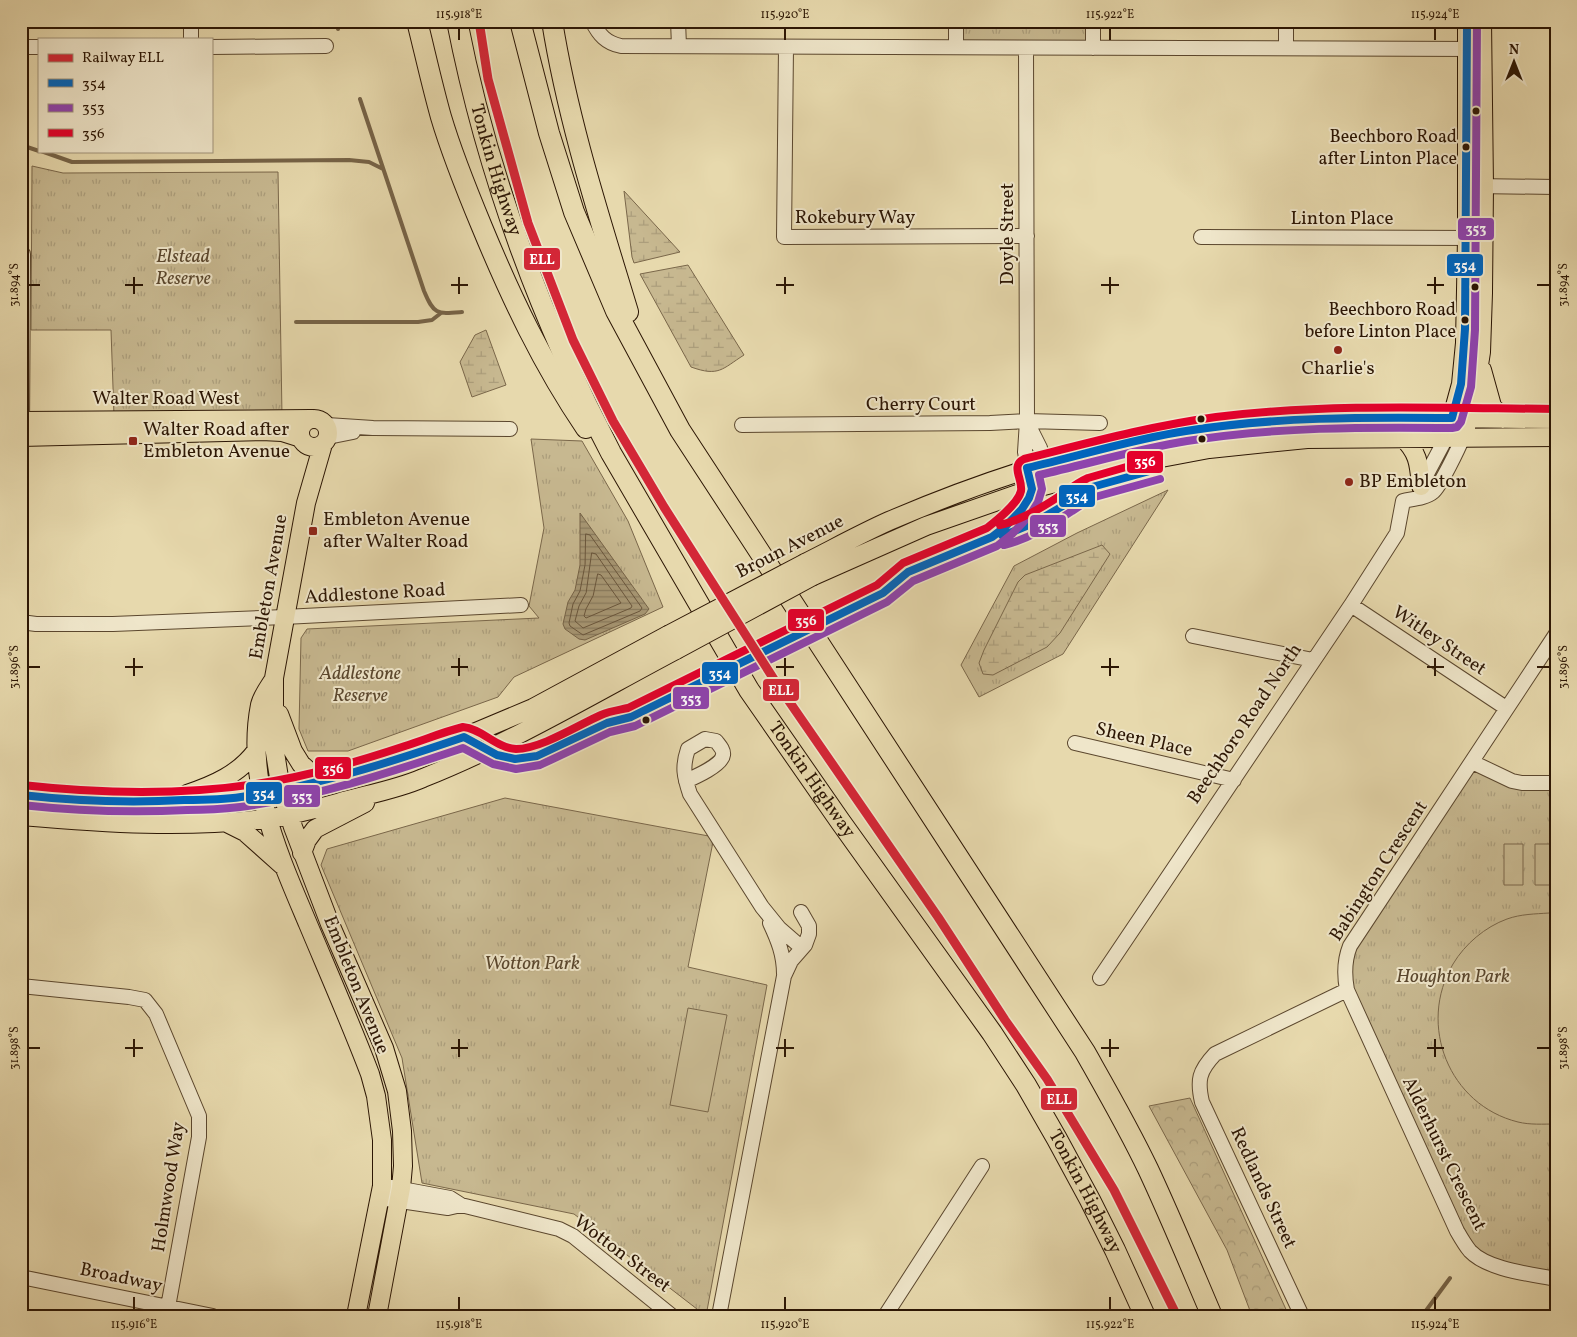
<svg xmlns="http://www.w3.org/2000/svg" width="1577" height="1337" font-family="Vollkorn,serif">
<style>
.grass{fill:url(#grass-tufts);stroke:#7a674a}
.forest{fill:url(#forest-crowns);stroke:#7a674a}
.wetland{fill:url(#wetland-marsh);stroke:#7a674a}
.garden{fill:#c7b890;stroke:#7a674a}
.water{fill:url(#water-rules);stroke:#766347}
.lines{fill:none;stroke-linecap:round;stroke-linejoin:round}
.shore{stroke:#6a563c;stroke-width:1}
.stream{stroke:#766347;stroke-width:4}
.minor-casing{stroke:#5b472e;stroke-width:16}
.major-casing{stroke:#2c1604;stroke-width:20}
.highway-casing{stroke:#2c1604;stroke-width:22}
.minor{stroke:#efe6ca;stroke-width:14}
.major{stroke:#e7d9ad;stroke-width:18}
.highway{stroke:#e7d9ad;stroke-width:20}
.major-bridge-casing{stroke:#2c1604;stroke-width:20;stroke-linecap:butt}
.major-bridge{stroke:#e7d9ad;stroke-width:18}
.bus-1-casing{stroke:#efe6ca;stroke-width:11}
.bus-2-casing{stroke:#efe6ca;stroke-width:11}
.bus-3-casing{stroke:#efe6ca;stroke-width:11}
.bus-1{stroke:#0065bd;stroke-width:8}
.bus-2{stroke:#8e44ad;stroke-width:8}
.bus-3{stroke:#e4002b;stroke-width:8}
.rail-1-casing{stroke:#efe6ca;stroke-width:12}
.rail-1{stroke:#d32737;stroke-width:9}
.ticks{fill:none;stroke:#2c1604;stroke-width:2}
.bus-dot{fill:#2c1604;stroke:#efe6ca;stroke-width:2}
.poi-dot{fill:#8f2418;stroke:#efe6ca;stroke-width:2}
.labels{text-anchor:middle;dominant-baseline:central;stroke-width:4;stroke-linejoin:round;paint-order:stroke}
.bus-label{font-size:18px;fill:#2c1604;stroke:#efe6ca;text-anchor:end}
.street-label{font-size:19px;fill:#2c1604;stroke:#efe6ca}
.park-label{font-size:19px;font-style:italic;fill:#5a472e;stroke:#efe6ca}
.poi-label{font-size:19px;fill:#2c1604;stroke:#efe6ca;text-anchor:start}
.line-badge{stroke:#efe6ca;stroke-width:2}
.badge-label{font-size:14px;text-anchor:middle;font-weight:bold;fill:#fff}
.neatline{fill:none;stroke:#2c1604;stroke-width:2}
.ticks-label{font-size:12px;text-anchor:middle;fill:#2c1604}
</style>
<defs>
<pattern id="grass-tufts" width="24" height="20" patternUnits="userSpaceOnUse" patternTransform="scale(1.25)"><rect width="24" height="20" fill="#c7b890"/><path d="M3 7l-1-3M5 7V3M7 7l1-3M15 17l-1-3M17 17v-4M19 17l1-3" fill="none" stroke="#ab9d7b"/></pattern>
<pattern id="forest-crowns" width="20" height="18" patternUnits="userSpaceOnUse" patternTransform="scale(1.25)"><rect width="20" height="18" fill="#c7b890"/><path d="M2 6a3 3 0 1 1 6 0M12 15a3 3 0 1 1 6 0" fill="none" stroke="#ab9d7b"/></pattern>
<pattern id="wetland-marsh" width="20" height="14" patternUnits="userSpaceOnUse" patternTransform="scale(1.25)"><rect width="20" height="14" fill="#c7b890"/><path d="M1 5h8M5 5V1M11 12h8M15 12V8" fill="none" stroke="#ab9d7b"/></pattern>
<pattern id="water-rules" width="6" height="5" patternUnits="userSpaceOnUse" patternTransform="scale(1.25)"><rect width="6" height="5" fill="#a79774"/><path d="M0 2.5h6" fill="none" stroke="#887a5d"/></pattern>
</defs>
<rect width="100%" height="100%" fill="#e7d9ad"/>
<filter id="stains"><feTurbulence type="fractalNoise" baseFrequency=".004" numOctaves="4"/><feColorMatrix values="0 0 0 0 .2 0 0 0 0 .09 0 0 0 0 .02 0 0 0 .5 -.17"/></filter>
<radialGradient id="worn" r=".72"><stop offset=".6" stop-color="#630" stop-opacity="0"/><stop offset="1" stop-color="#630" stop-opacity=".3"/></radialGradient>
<path class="grass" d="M956,21H1093V48L956,47Z
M32,166L63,173L278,172L282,416H114L111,330H31Z
M531,439L582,441L628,521L663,607L514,677L498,697L348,751H308L299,729L301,638L307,629L539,618L529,606L544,528Z
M1168,490L1063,654L979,697L961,665L1014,566L1077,533Z
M1472,762L1504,778L1556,783V1279L1471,1252L1344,974L1346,958Z
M505,798L714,837L688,967L767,985L706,1316L574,1214L422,1183L402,1058L321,865L327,849Z"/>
<path class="forest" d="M1190,1098L1289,1316H1252L1227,1250L1149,1106Z"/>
<path class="wetland" d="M624,191L680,252L634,263L632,257Z
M688,265L744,355C722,369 719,377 691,367L640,274Z
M486,330L506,385L472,397L460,362L475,335Z
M1102,545L1110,554L1060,633L1047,647L993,675L983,674L979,663L984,650L1018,582L1025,575Z"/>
<path class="garden" d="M1504,844H1523V885H1504Z
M1535,844H1554V885H1535Z
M1549,913L1556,914V1124C1543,1124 1530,1125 1518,1122C1449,1105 1417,1025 1453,964C1465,944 1485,927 1507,919C1521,914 1535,914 1549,913Z
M688,1008L727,1015L708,1112L670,1105Z"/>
<path class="water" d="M580,513L649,609L645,614L585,640L579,639L565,629L563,624L568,602L575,590L580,565Z"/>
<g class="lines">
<path class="shore" d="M586,534L590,535L642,608L640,611L583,635L570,626L569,623L573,604L580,591L585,565Z
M592,553L596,554L632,606L631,608L583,628L575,621L579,606L586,593Z
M598,574L601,575L621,603L586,618L584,616L586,609L593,596Z"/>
<path class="stream" d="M337,21L338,29
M360,99L424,291C434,315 437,314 462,312
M21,145L39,151
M41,151L72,162L349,160L369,162L383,169
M296,322H418L432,320L441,313
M1422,1316L1450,1278"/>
<defs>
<path id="minor" d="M191,21V39
M592,21C599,35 606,43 621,46L1476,49
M678,21L679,46
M1093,21V48
M1286,21V48
M21,47H39
M211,47L326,46
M786,47L784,237L1027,236
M956,47V21
M1026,48L1027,421L1025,452L1032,489
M1475,186L1556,187
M1201,237L1475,238
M21,254H23L22,431
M1027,422L1040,448L1050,484
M327,425L373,428L510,429
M742,425L990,423L1027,421L1100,423
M328,437L353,432
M1420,487L1446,438
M1351,605L1506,708
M21,622L36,624H113L284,617L521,605
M1556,634L1350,946C1344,961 1344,974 1347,990L1457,1231C1461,1238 1465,1245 1470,1251C1488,1270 1531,1274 1556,1279
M1193,636L1313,660
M1075,743L1234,780
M1472,762L1512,781L1522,783H1556
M686,781C695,777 722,765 723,755C724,750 719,745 716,741L705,739L688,749C682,767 684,776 690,794L762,907L779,928L802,948
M770,923C778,940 784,955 784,974
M1100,978L1351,605L1397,533L1403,501C1412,499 1426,498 1433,492C1440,487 1459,447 1463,437
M21,986L129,997L145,1000L156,1014L199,1116V1137L168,1307
M391,1187L450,1198L461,1205L559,1229L573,1236L672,1316
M380,1198L448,1208L461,1205
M21,1277L213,1316
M719,1316L784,976L791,961L805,945L809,934V926L801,912
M885,1316L982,1166
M1302,1316L1202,1102C1197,1080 1199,1071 1215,1054L1347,990"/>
<path id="major" d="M1482,370L1492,406L1503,419
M300 433a14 14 0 1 1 28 0a14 14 0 1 1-28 0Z
M21,421L311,419
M1466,427L1474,397L1481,352L1483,293L1484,186L1482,21
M1449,428L1461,384L1465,343L1467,238V21
M21,437L262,431L282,432L301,438
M1402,437C1419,453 1419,465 1421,486
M323,444L306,503L274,678V746L281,790L293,827L330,924L384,1048L397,1091L402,1131L403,1166L401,1188L377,1316
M805,563C833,549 860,534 889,521C994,476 1107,440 1221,427C1332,414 1444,419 1556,419
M813,576L926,526L1032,489L1124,465L1209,449L1307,439L1556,437
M274,679C269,687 262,696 260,705C245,782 279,855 308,924C329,974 351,1024 370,1074L376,1096L382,1140V1186L356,1316
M279,714L293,751L301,764L321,782
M187,794C214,785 239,774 256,751
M21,795L68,801L121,803L166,801L240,797L321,782L398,760L464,737L533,708L668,635
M21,816C104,823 187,829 270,818C295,815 319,808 344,801C370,794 398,789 423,778C511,743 593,694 676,650
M225,822L245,832L282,865
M302,853L307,840L315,829L365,803"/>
<g id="highway">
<path d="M417,21C425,53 432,85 441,117C452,154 467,191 482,227C511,297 543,365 586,428"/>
<path id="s1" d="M457,21C487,174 539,315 611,453L749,690L840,821L992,1033L1026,1085L1057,1139L1090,1200L1115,1250L1145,1316"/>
<path d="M520,21L549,133L574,212L616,311L680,430L746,531L1085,1052C1107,1091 1129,1129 1148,1169C1171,1218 1191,1267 1212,1316"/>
<path d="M552,21C568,121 599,216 628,312"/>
</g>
</defs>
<use href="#minor" class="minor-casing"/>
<use href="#major" class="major-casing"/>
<use href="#highway" class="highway-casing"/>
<use href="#minor" class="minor"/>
<use href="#major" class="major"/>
<use href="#highway" class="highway"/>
<defs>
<path id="major-bridge" d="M668,635L805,563
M676,650L813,576"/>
</defs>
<use href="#major-bridge" class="major-bridge-casing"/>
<use href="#major-bridge" class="major-bridge"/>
<defs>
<path id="bus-1" d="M1002,535C1026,529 1048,515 1069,502C1077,496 1083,491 1092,487L1157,469
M21,795C75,801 130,803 184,800C203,800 222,800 241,797C317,786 391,762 464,737L497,755L515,759L537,756L607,723L631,717L883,593L908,572L992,537L1005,527L1022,509L1029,498L1032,489L1027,468C1080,456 1132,439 1186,431C1274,417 1363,417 1452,418L1461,384L1465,329L1467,21"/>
<path id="bus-2" d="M1004,545C1029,539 1051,525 1072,511C1080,506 1087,500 1095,497L1160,479
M21,805C77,811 132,813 187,810C205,810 223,809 240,807C317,797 391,772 463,748L493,764L516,769L540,765L610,732L635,726L887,602L913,581L997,546L1012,534L1030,515L1038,502L1042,489L1039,475C1088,464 1137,449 1187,441C1274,427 1364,427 1452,428L1457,427L1461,422L1471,387L1475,330L1477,21"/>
<path id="bus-3" d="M1000,525C1022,520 1045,506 1064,493C1072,487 1079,482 1088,478L1154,459
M22,785C112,795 206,796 295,777C332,769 369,758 405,746C424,740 443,732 463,727C481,728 496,748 516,749C541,749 578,725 601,715C610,711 619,710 628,708L877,585L903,563L987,528C997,520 1018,504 1021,491C1023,479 1010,466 1024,459C1088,443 1150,426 1216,417C1328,403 1443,408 1556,409"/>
</defs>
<use href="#bus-1" class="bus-1-casing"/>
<use href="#bus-2" class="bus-2-casing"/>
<use href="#bus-3" class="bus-3-casing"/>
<use href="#bus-1" class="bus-1"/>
<use href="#bus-2" class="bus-2"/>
<use href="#bus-3" class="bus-3"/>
<defs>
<path id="rail-1" d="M479,21L488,79L528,223L573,340L613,421L664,507L775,681L938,917L1005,1020L1047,1079L1114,1190L1177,1316"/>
</defs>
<use href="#rail-1" class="rail-1-casing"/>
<use href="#rail-1" class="rail-1"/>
</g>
<path class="ticks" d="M459,28V40M785,28V40M1110,28V40M1435,28V40M134,277V294M459,277V294M785,277V294M1110,277V294M1435,277V294M28,285H40M125,285H143M451,285H468M776,285H794M1101,285H1119M1427,285H1444M1537,285H1550M134,658V676M459,658V676M785,658V676M1110,658V676M1435,658V676M28,667H40M125,667H143M451,667H468M776,667H794M1101,667H1119M1427,667H1444M1537,667H1550M134,1039V1057M459,1039V1057M785,1039V1057M1110,1039V1057M1435,1039V1057M28,1048H40M125,1048H143M451,1048H468M776,1048H794M1101,1048H1119M1427,1048H1444M1537,1048H1550M134,1297V1310M459,1297V1310M785,1297V1310M1110,1297V1310M1435,1297V1310"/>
<g class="bus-dot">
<circle cx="1476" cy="111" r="4.5"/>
<circle cx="1466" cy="147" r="4.5"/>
<circle cx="1475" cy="287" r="4.5"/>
<circle cx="1465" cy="320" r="4.5"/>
<circle cx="1201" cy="419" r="4.5"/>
<circle cx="1202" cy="439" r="4.5"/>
<circle cx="646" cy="720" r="4.5"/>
</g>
<g class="poi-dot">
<circle cx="1338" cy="350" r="5"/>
<rect x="128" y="436" width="10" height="10" rx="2.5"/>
<circle cx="1349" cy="482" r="5"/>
<rect x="308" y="526" width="10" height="10" rx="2.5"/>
</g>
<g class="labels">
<g class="bus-label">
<text x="1457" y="137">Beechboro Road<tspan x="1457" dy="22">after Linton Place</tspan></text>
<text x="1456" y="310">Beechboro Road<tspan x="1456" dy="22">before Linton Place</tspan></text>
</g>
<g class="street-label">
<text stroke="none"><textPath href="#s1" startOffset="154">Tonkin Highway</textPath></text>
<text x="855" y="218">Rokebury Way</text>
<text x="1342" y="219">Linton Place</text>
<text transform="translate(1008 234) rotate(-90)">Doyle Street</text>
<text x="166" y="399">Walter Road West</text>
<text x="921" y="405">Cherry Court</text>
<text transform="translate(790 547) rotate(-27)">Broun Avenue</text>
<text transform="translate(269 587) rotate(-80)">Embleton Avenue</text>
<text transform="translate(375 594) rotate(-3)">Addlestone Road</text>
<text transform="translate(1439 641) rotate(34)">Witley Street</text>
<text transform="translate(1245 724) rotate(-56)">Beechboro Road North</text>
<text transform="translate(1144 740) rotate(13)">Sheen Place</text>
<text stroke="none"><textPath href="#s1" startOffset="844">Tonkin Highway</textPath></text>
<text transform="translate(1379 871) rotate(-57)">Babington Crescent</text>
<text transform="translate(356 985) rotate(68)">Embleton Avenue</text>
<text transform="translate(1444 1154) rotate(64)">Alderhurst Crescent</text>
<text transform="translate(169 1187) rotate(-81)">Holmwood Way</text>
<text transform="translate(1263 1188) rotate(65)">Redlands Street</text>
<text stroke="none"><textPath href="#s1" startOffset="1339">Tonkin Highway</textPath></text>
<text transform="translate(622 1254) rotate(37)">Wotton Street</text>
<text transform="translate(121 1278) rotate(12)">Broadway</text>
</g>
<g class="park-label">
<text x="183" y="257">Elstead<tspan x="183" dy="22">Reserve</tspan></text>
<text x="360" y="674">Addlestone<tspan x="360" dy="22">Reserve</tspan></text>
<text x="532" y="964">Wotton Park</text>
<text x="1453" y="977">Houghton Park</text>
</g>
<g class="poi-label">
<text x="1338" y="369" text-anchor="middle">Charlie's</text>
<text x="143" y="430">Walter Road after<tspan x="143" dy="22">Embleton Avenue</tspan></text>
<text x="1359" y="482">BP Embleton</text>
<text x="323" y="520">Embleton Avenue<tspan x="323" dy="22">after Walter Road</tspan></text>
</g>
</g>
<g class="line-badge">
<rect x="1457" y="217" width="38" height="24" rx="5" fill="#8e44ad"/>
<rect x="523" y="247" width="38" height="24" rx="5" fill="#d32737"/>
<rect x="1446" y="253" width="38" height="24" rx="5" fill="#0065bd"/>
<rect x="1126" y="450" width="38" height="24" rx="5" fill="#e4002b"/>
<rect x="1058" y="484" width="38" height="24" rx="5" fill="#0065bd"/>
<rect x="1029" y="514" width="38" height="24" rx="5" fill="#8e44ad"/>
<rect x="787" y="608" width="38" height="24" rx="5" fill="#e4002b"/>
<rect x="701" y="661" width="38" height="24" rx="5" fill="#0065bd"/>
<rect x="762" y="678" width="38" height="24" rx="5" fill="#d32737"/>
<rect x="672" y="686" width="38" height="24" rx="5" fill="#8e44ad"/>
<rect x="314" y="756" width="38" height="24" rx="5" fill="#e4002b"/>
<rect x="245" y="781" width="38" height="24" rx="5" fill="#0065bd"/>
<rect x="283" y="784" width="38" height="24" rx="5" fill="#8e44ad"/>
<rect x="1040" y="1087" width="38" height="24" rx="5" fill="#d32737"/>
</g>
<g class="badge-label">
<text x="1476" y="233">353</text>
<text x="542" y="264">ELL</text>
<text x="1465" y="270">354</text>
<text x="1145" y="466">356</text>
<text x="1077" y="501">354</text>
<text x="1048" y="531">353</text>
<text x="806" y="625">356</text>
<text x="720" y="678">354</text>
<text x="781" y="695">ELL</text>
<text x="691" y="703">353</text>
<text x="333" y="773">356</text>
<text x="264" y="798">354</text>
<text x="302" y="801">353</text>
<text x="1059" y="1104">ELL</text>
</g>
<rect width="1577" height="1337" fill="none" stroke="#e7d9ad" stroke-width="55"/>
<rect x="38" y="38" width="175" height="115" fill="#efe6ca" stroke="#a1937b"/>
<rect x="48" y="54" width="25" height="8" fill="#d32737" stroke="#a1937b"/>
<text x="82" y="62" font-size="15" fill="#2c1604">Railway ELL</text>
<rect x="48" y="79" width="25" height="8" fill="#0065bd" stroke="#a1937b"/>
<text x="82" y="88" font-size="15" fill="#2c1604">354</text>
<rect x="48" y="104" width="25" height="8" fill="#8e44ad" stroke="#a1937b"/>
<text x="82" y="112" font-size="15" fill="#2c1604">353</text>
<rect x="48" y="129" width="25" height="8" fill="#e4002b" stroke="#a1937b"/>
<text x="82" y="138" font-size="15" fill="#2c1604">356</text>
<g transform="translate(1514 62)" stroke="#efe6ca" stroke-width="4" paint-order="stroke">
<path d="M0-4L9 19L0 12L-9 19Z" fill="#2c1604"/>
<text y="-8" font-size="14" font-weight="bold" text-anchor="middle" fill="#2c1604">N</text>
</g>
<rect x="28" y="28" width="1522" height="1282" class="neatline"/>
<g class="ticks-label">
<text x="459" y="18">115.918°E</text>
<text x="785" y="18">115.920°E</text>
<text x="1110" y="18">115.922°E</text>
<text x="1435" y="18">115.924°E</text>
<text transform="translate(14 285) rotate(-90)" y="4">31.894°S</text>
<text transform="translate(1563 285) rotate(-90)" y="4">31.894°S</text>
<text transform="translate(14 667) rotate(-90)" y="4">31.896°S</text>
<text transform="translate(1563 667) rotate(-90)" y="4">31.896°S</text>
<text transform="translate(14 1048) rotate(-90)" y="4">31.898°S</text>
<text transform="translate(1563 1048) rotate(-90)" y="4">31.898°S</text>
<text x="134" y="1328">115.916°E</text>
<text x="459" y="1328">115.918°E</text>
<text x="785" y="1328">115.920°E</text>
<text x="1110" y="1328">115.922°E</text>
<text x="1435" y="1328">115.924°E</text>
</g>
<rect width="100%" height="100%" filter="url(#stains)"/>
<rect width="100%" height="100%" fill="url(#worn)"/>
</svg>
